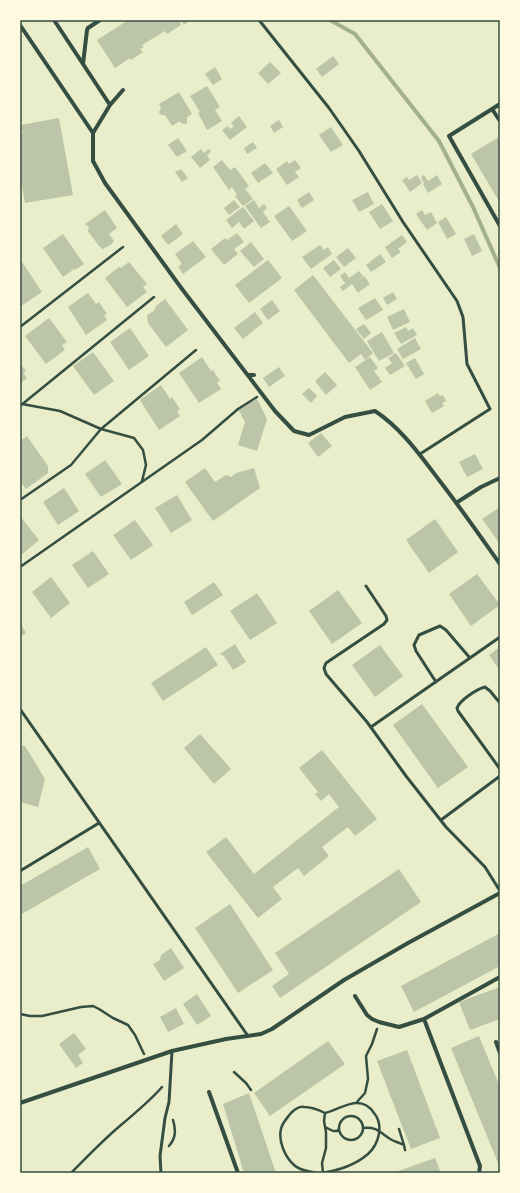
<svg xmlns="http://www.w3.org/2000/svg" width="520" height="1193" font-family="'Fira Sans Condensed',sans-serif">
<style>
.lines{fill:none;stroke-linecap:round;stroke-linejoin:round}
.stream{stroke:#a3b18a;stroke-width:4}
.building{fill:#bcc5a7}
.path{stroke:#344e41;stroke-width:2.5}
.service{stroke:#344e41;stroke-width:3}
.minor{stroke:#344e41;stroke-width:4}
.neatline{fill:none;stroke:#344e41;stroke-width:1.5}
</style>
<rect width="100%" height="100%" fill="#e9edc9"/>
<g class="lines">
<path class="stream" d="M330,20L355,34L439,141L473,207L500,268"/>
</g>
<path class="building" d="M124,20H191L184,25L182,21L180,23L181,25L167,34L165,31L142,45L144,47L140,49L143,52L131,60L130,58L115,68L97,40L125,22Z
M333,56L339,64L322,77L316,69Z
M270,62L281,73L268,84L258,73Z
M215,67L222,79L213,85L205,74Z
M207,86L220,107L215,110L222,121L207,130L198,113L200,112L190,96Z
M179,92L192,114L187,117V123L185,124L181,123L180,121L172,126L165,115H161L159,113L161,107L159,104Z
M239,116L247,127L230,140L222,130L228,126L230,129L234,126L231,123Z
M59,118L73,195L25,203L21,179L20,178V133H23L21,125Z
M279,120L283,127L274,133L270,126Z
M331,127L343,145L331,152L319,135Z
M499,137L500,139V203L471,154Z
M178,138L187,151L177,157L168,145Z
M253,142L257,148L247,154L244,148Z
M201,149L204,153L209,149L211,152L207,155L210,160L200,168L191,157Z
M222,160L230,170L235,167L249,186L245,189L253,199L243,206L235,196L237,195L232,187L229,190L213,167Z
M295,160L301,168L295,172L299,177L287,185L276,169L287,161L289,164Z
M265,163L273,173L258,183L251,173Z
M181,169L188,178L182,182L175,172Z
M417,175L422,183L410,192L402,180L407,177L409,180Z
M424,175L428,181L437,175L442,184L428,193L423,184L424,183L421,177Z
M309,192L314,200L302,208L297,200Z
M368,192L374,204L359,212L352,200Z
M234,200L240,207L229,215L224,208Z
M254,200L259,208L264,204L267,208L263,212L270,222L261,228L245,206Z
M382,204L393,221L380,229L369,212Z
M289,206L307,231L292,241L274,216Z
M243,207L254,221L244,229L239,222L232,228L226,220Z
M105,210L117,228L109,234L114,241L112,244L103,249L99,246L88,231L89,227L85,224Z
M422,210L425,215L431,212L437,223L427,230L416,214Z
M446,217L456,234L447,239L438,222Z
M176,224L183,234L168,245L161,236Z
M237,233L244,242L234,249L238,254L224,265L211,249L225,238L227,240Z
M63,234L84,264L75,270L73,268V270L63,277L43,248Z
M474,234L482,251L472,256L464,239Z
M402,235L407,242L398,249L401,252L392,258L385,247Z
M193,241L206,257L183,274L178,267L182,264L175,254Z
M251,242L264,259L254,267L240,251Z
M320,245L324,250L328,247L332,254L311,269L302,257Z
M348,248L356,258L344,267L336,257Z
M380,254L386,262L371,272L366,265Z
M268,260L282,278L249,303L235,285Z
M334,260L341,269L330,277L323,268Z
M22,262L42,292L21,306L20,304V263Z
M129,262L147,284L143,287L147,292L127,307L105,278L119,267L121,268Z
M359,271L363,276L356,282L364,276L370,284L358,293L352,284L343,291L340,287L345,283L340,276L345,272L349,278Z
M313,275L373,353L365,360L361,354L349,363L294,290Z
M393,292L397,299L387,305L383,298Z
M88,293L96,304L99,302L107,314L104,315L107,320L86,335L68,307Z
M375,298L383,310L366,320L358,308Z
M165,299L188,330L166,347L148,323L147,315L154,311L156,306Z
M272,300L280,311L268,320L260,309Z
M404,309L410,322L393,330L387,317Z
M255,312L263,323L243,339L234,328Z
M49,318L67,342L62,345L65,350L46,364L25,336Z
M364,324L371,333L364,339L356,329Z
M406,327L408,331L413,328L417,335L401,344L394,333Z
M130,328L149,356L129,370L110,342Z
M382,332L394,353L379,361L367,341Z
M415,338L421,349L403,359L397,349Z
M93,352L114,381L94,395L73,366Z
M396,353L405,366L390,375L385,368L392,363L388,358Z
M202,357L211,371L213,370L220,381L217,383L221,389L199,403L179,373Z
M370,357L378,368L374,371L382,382L370,390L355,367Z
M415,358L424,374L416,379L406,363Z
M20,363L26,371L23,373L27,378L20,383Z
M279,367L285,376L269,387L263,378Z
M325,372L337,385L326,395L315,381Z
M161,385L170,399L172,397L180,409L177,411L180,416L159,430L140,400Z
M309,388L317,396L311,403L302,394Z
M438,393L440,396L443,395L446,401L442,403L444,406L432,413L425,401Z
M257,399L267,419L257,451L238,445L245,422L238,409Z
M321,433L332,446L318,457L308,443Z
M27,436L48,466V473L26,489L20,481V441Z
M475,454L483,469L467,477L459,462Z
M105,460L122,484L101,497L85,474Z
M205,468L215,482L226,475L231,477L236,473L254,468L260,488L213,521L185,482Z
M64,488L79,511L58,525L43,502Z
M177,495L192,520L171,533L155,508Z
M500,507V544L482,519Z
M20,516L39,540L20,556Z
M435,519L458,552L429,573L406,540Z
M135,520L153,545L131,560L113,535Z
M93,551L109,574L88,588L72,565Z
M477,574L500,605L471,626L449,594Z
M51,577L70,603L51,618L32,592Z
M214,582L223,595L192,615L184,602Z
M338,590L362,623L332,644L309,611Z
M257,593L277,623L250,640L230,611Z
M20,623L26,633L20,637Z
M235,644L246,662L233,670L224,656L220,654Z
M380,645L403,676L375,697L352,665Z
M206,647L218,665L163,701L151,683Z
M500,647V671L489,655Z
M422,704L468,767L438,788L393,725Z
M200,734L231,769L214,784L184,748Z
M20,745L25,746L45,779L38,807L20,802Z
M322,750L377,819L355,836L348,827L322,847L329,856L304,876L298,868L273,887L282,899L258,918L206,852L226,837L254,874L339,807L329,794L321,801L315,794L318,792L299,768Z
M88,847L100,869L20,915V886Z
M399,869L421,902L280,998L272,986L289,974L275,953Z
M230,904L273,970L238,993L195,928Z
M500,933V966L414,1012L401,986Z
M171,948L184,968L164,981L153,964L160,960L161,955Z
M500,987V1019L470,1030L459,1002Z
M197,994L211,1016L197,1025L183,1004Z
M176,1008L184,1024L168,1032L160,1017Z
M74,1033L86,1049L78,1055L83,1063L76,1068L59,1044Z
M479,1036L500,1087V1168L451,1048Z
M328,1041L345,1064L270,1116L254,1093Z
M407,1050L440,1138L411,1149L377,1061Z
M249,1093L276,1173H244L223,1104Z
M435,1158L441,1173H393Z"/>
<g class="lines">
<path class="path" d="M20,327L123,247
M22,404L60,411L101,429L134,438L143,450L146,465L142,481
M20,406L154,297
M20,500L71,465L101,429L196,350
M20,567L202,440L238,409L257,397
M20,1014L30,1016H42L81,1007L93,1006L99,1009L113,1018L128,1025L135,1035L144,1054
M234,1072L246,1083L251,1090
M356,1103L365,1093L368,1079L366,1056L372,1044L377,1029
M339 1128a12 12 0 1 1 24 0a12 12 0 1 1-24 0Z
M325,1127L333,1131H337L339,1129
M363,1128C378,1126 381,1134 392,1140C396,1142 400,1143 404,1145
M399,1129L404,1145L405,1150
M169,1146C176,1138 176,1130 173,1120
M71,1173C87,1157 103,1140 121,1125C135,1113 150,1101 162,1087
M317,1173C309,1171 300,1171 294,1165C285,1157 278,1141 281,1129C282,1123 287,1118 291,1113C294,1110 299,1106 304,1107C311,1107 319,1110 325,1113C335,1111 346,1103 357,1103C364,1103 370,1107 374,1113C384,1125 379,1144 368,1154C354,1166 337,1171 320,1173
M323,1173L322,1163L326,1148V1132L324,1121L325,1113"/>
<path class="service" d="M259,20L329,108L359,151L403,222L457,301L463,317L467,364L490,409L420,454
M366,586L386,616L387,620L384,624L326,663L324,668L326,674L367,722L406,776L446,827L485,867L500,891
M436,682L416,651L414,645L419,635L440,626L446,630L470,658
M500,703L490,691L485,687C477,689 460,700 457,708L458,711L500,769
M20,709L248,1036
M371,727L500,637
M441,820L500,776
M20,871L99,823
M161,1173L160,1156L165,1118L169,1102L172,1051"/>
<path class="minor" d="M54,20L110,105
M20,25L93,133
M83,64L87,30L88,28L100,20
M123,90L110,105L93,133V161L105,183L182,289L275,411L294,431L309,435L345,417L375,411C401,428 420,455 439,480C460,507 480,536 500,564
M500,104L449,136L500,226
M492,109L500,121
M248,375H254
M456,503L481,487L500,478
M355,996L367,1015L372,1019L379,1022L399,1027L424,1019L500,977
M424,1019L480,1166L479,1173
M496,1042L500,1053
M209,1092L238,1173
M20,1103L172,1051L226,1039L261,1034L272,1029L344,980L408,943L500,893"/>
</g>
<rect width="520" height="1193" fill="none" stroke="#fefae0" stroke-width="42"/>
<rect x="21" y="21" width="478" height="1151" class="neatline"/>
</svg>
